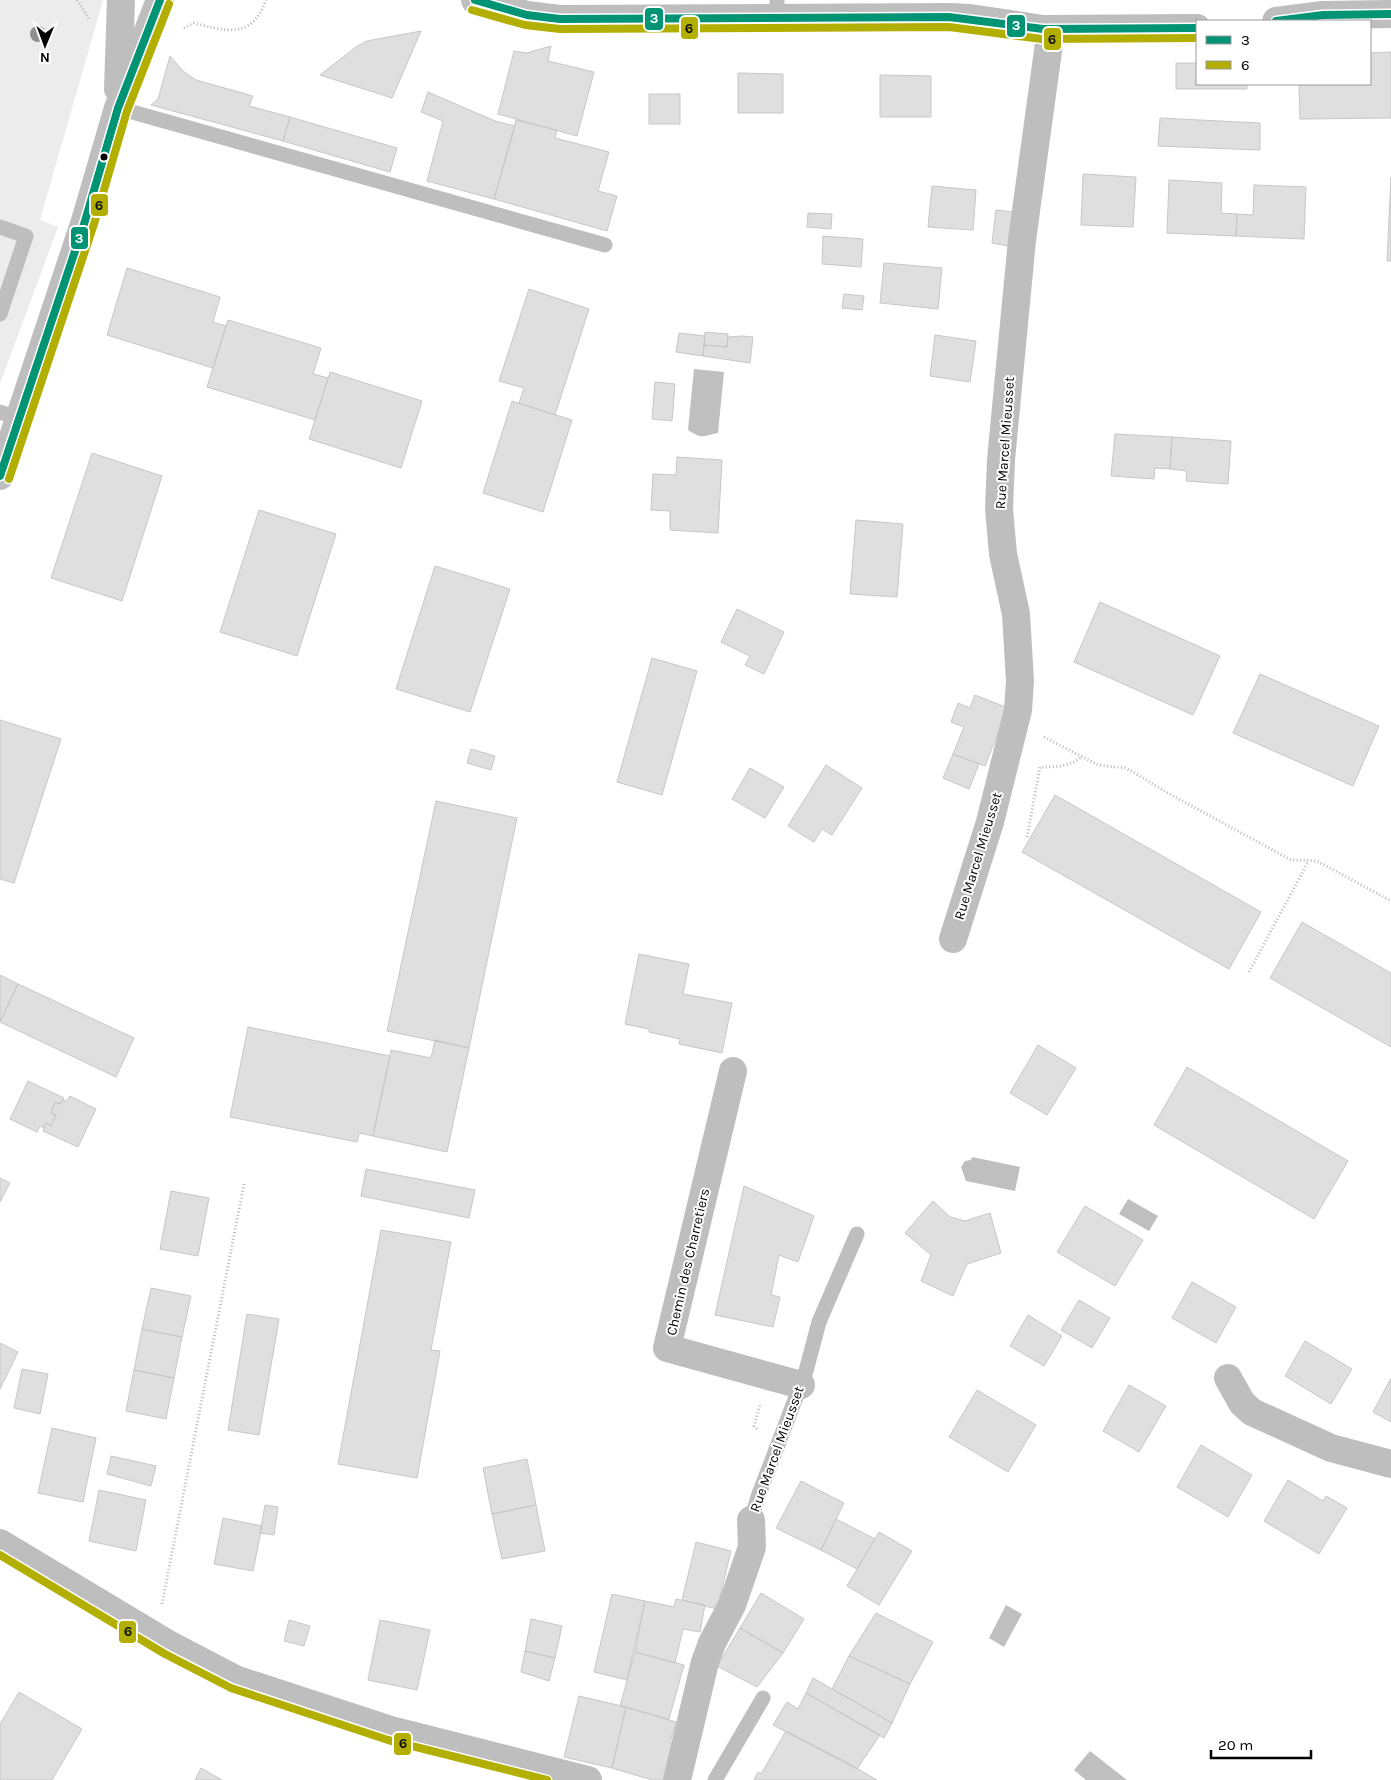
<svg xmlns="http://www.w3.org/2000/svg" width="1391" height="1780" font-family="Karla,sans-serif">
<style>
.green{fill:#ececec}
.water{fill:#bfbfbf}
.building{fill:#dfdfdf;stroke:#c7c7c7}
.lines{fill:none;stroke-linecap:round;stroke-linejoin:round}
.path{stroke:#b9b9b9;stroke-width:3;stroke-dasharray:1 2.5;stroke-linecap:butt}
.service{stroke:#bebebe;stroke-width:15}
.minor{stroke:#bebebe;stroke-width:28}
.tertiary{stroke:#bebebe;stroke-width:28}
.bus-1-casing{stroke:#fff;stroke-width:11}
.bus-2-casing{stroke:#fff;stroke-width:11}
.bus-1{stroke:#009475;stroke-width:8}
.bus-2{stroke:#b2af00;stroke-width:8}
.tree{fill:#8f8f8f}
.bus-dot{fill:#000;stroke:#fff;stroke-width:2}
.labels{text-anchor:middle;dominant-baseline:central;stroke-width:4;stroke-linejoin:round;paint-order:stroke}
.street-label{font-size:14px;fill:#000;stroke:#fff}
.line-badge{stroke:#fff;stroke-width:2}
.badge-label{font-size:14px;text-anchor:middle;font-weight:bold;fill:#fff}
.pale-badge-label{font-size:14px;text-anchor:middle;font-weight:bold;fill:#111}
</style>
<rect width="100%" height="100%" fill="#fff"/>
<path class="green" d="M0,0H103L40,220L58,227L0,384Z"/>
<path class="water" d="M694,369L724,372L718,433C701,436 704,440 688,430Z
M972,1157L1020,1167L1015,1191L966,1181L961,1167L965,1161L971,1160Z
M1128,1199L1158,1216L1149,1231L1119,1214Z
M1006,1605L1022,1614L1004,1647L989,1638Z
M1090,1751L1127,1780H1086L1074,1770Z"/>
<path class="building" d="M421,31L392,98L320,75L356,47L367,41Z
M551,46L548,61L594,72L577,136L498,114L514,51L527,53Z
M1391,52V118L1300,119L1299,84H1370V53Z
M170,56L183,71L196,80L253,96L249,106L290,117L283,141L151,105L158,99Z
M1176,63H1197V84H1247V89H1176Z
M738,73L783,74V113H738Z
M880,75L931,76V117H880Z
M428,92L495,121L515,126L494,199L427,181L443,121L421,112Z
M649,94H680V124H649Z
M290,117L397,148L390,172L283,141Z
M1160,118L1260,123V150L1158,146Z
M516,120L557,130L555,138L609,152L598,191L617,196L607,231L494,199Z
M1083,174L1136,177L1133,227L1081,225Z
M1391,177V261H1387Z
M1169,180L1222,183L1221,213L1237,214L1236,236L1167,233Z
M1254,185L1306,187L1304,239L1236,236L1237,214L1253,215Z
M932,186L976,190L973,230L928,227Z
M996,210L1013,212L1008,246L992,243Z
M808,213L832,214L831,229L807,227Z
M823,236L863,239L861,267L822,264Z
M884,263L942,268L938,309L880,303Z
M127,268L220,297L213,322L226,326L213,368L107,335Z
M529,289L589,309L555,415L519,403L524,388L499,381Z
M844,294L864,296L862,310L842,308Z
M228,320L321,348L313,374L328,378L315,420L207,387Z
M705,332L728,334L727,347L704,345Z
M679,333L705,336L703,356L676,352Z
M935,335L976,341L970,382L930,376Z
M742,336L753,337L750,363L703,356L704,345L727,347L728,337Z
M330,372L422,401L401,468L309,439Z
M655,382L675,384L672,421L652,419Z
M512,401L572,420L543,512L483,493Z
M1115,434L1172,437L1170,469L1155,468L1154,479L1111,476Z
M1172,437L1231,441L1228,484L1186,481L1187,471L1170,469Z
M92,453L162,476L122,601L51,578Z
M677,457L722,460L718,533L670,530V511L651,510L653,474L676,475Z
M259,510L336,534L297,656L220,632Z
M856,520L903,524L897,597L850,594Z
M435,566L510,589L470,712L396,689Z
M1100,602L1220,656L1193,715L1074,662Z
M737,609L784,632L764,674L745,665L750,656L721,642Z
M652,658L697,671L662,795L617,782Z
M1260,674L1379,726L1353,786L1233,733Z
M975,695L1008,708L985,766L953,754L964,727L951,722L958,703L970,708Z
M0,720L61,739L14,883L0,879Z
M471,749L495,756L491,770L467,763Z
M953,754L979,764L969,789L943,778Z
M826,765L862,788L832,835L822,829L814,842L788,826Z
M750,768L784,787L765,818L732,799Z
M1055,795L1261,912L1229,969L1022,852Z
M436,801L517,818L469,1048L387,1031Z
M1302,922L1391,973V1047L1270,978Z
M639,954L689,964L683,994L732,1003L722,1053L679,1044L680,1039L649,1032V1029L625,1024Z
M0,975L18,984L0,1022Z
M18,984L134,1038L116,1077L0,1022Z
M248,1027L390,1056L373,1136L359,1133L357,1142L230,1117Z
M435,1040L469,1048L447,1152L373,1136L391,1050L431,1058Z
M1038,1045L1076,1068L1047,1115L1010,1093Z
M1187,1067L1348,1161L1314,1219L1154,1125Z
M28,1081L64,1098L60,1104L55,1102L51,1113L56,1115L51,1126L46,1123L44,1128L40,1126L37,1132L10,1119Z
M70,1096L96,1109L78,1147L43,1131L46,1123L51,1126L56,1115L51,1113L55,1102L60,1104L63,1100L67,1101Z
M366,1169L475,1190L469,1218L361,1196Z
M0,1178L10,1183L0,1202Z
M744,1186L814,1216L798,1262L779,1255L771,1295L780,1297L773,1327L715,1315Z
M171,1191L209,1198L198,1256L160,1249Z
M933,1201L950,1217L965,1221L990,1213L1001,1253L967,1264L953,1296L921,1281L931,1255L905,1233Z
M1085,1206L1143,1240L1115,1286L1057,1252Z
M381,1230L451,1242L431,1350L440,1351L417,1478L338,1464Z
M1192,1282L1236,1307L1216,1343L1172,1318Z
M151,1288L191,1296L182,1337L142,1329Z
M1079,1300L1110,1318L1092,1348L1061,1330Z
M247,1314L279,1319L259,1435L228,1430Z
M1028,1315L1062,1336L1044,1366L1010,1346Z
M142,1329L182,1337L174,1378L134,1370Z
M1305,1341L1352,1369L1331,1404L1285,1376Z
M0,1343L18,1352L0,1389Z
M22,1369L48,1374L40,1414L14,1408Z
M134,1370L174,1378L166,1419L126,1411Z
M1391,1378V1422L1373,1412Z
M1129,1385L1166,1406L1139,1452L1103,1431Z
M977,1390L1036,1425L1008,1472L949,1437Z
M52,1428L96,1438L83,1502L38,1493Z
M1201,1445L1252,1475L1228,1517L1177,1487Z
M111,1456L156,1466L151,1486L107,1474Z
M527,1459L536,1505L492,1514L483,1468Z
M1288,1480L1323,1501L1326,1496L1347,1508L1319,1554L1264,1521Z
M801,1481L844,1503L821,1550L776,1528Z
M99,1490L146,1500L136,1551L89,1541Z
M265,1505L278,1507L274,1535L260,1533Z
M536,1505L545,1551L502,1559L492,1514Z
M223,1518L262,1526L253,1571L214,1564Z
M836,1519L875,1539L857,1569L821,1550Z
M879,1532L912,1551L879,1605L847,1586Z
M696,1542L731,1551L717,1609L682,1600Z
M761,1593L804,1619L783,1653L740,1628Z
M612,1594L645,1601L627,1680L594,1672Z
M676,1599L705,1605L700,1632L683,1629L675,1663L635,1652L645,1601L674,1607Z
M876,1613L933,1642L910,1684L849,1656Z
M531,1619L562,1626L555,1658L525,1651Z
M289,1620L310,1626L304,1646L284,1641Z
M380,1620L430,1630L417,1690L368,1680Z
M740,1628L783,1653L757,1687L717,1666Z
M525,1651L555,1658L549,1681L521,1672Z
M635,1652L684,1665L669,1719L620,1706Z
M849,1656L910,1684L892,1723L832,1689Z
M813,1678L892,1723L884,1738L806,1693Z
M19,1692L82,1729L52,1780H0V1724Z
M806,1693L880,1735L857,1769L773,1725L787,1702L798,1709Z
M579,1696L626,1707L612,1768L564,1757Z
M626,1707L676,1722L670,1743L675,1745L666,1780H652L612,1768Z
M786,1731L844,1761L877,1780H754L758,1772L761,1774Z
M201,1768L222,1780H195Z"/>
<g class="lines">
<path class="path" d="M77,0L89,19
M184,28L194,23C225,31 252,40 266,0
M1044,737L1098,765L1125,768L1133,772L1166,792L1291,860L1317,861L1391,901
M1027,837L1040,767C1055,767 1071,767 1082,756
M1249,972L1308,862
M757,1429L754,1426L760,1405
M162,1604L244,1184"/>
<path class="service" d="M777,18V0
M118,108L605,245
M0,227L26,236L0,314
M0,412L20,419
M751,1520L759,1494L806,1371L819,1322L857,1234
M715,1780L763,1698"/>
<path class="minor" d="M953,939L990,822L1018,710L1020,681L1016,614L1003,554L999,509L1001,460L1022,240L1051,29
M733,1071L667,1348L801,1385
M1228,1378L1242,1403L1252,1412L1331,1448L1391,1464
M0,1543L170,1645L235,1679L391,1730L588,1780
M677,1780L705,1662L712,1643L732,1605L752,1547L751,1520"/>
<path class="tertiary" d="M475,0L527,15L560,19L949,17L970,18L1043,29L1197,28
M1276,21L1323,15L1391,14
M118,89L121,0
M0,476L85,221L118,108L160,0"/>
<defs>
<path id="bus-1" d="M475,0L527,15L560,19L949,17L1043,29L1197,28
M1276,21L1323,15L1391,14
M0,476L85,221L118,108L160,0"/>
<path id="bus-2" d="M472,10L525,25L560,29L949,27L1042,39L1197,38
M9,479L94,224L127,111L169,4
M0,1555L165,1654L231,1688L388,1740L547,1780"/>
</defs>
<use href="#bus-1" class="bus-1-casing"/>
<use href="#bus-2" class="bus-2-casing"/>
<use href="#bus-1" class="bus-1"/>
<use href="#bus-2" class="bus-2"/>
</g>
<circle class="tree" cx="38" cy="34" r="8"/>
<circle class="bus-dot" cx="104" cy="157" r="4.5"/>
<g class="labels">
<g class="street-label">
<text transform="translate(1005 443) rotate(-86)">Rue Marcel Mieusset</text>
<text transform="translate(978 856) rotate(-73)">Rue Marcel Mieusset</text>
<text transform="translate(688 1262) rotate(-77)">Chemin des Charretiers</text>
<text transform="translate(777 1449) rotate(-70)">Rue Marcel Mieusset</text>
</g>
</g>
<g class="line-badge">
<rect x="644" y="7" width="20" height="24" rx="5" fill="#009475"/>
<rect x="1006" y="14" width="20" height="24" rx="5" fill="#009475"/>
<rect x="680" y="16" width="19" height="24" rx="5" fill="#b2af00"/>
<rect x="1043" y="27" width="19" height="24" rx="5" fill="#b2af00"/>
<rect x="90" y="193" width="19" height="24" rx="5" fill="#b2af00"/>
<rect x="70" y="226" width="19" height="24" rx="5" fill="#009475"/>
<rect x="118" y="1620" width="19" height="24" rx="5" fill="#b2af00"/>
<rect x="393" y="1732" width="19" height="24" rx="5" fill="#b2af00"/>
</g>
<g class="badge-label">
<text x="654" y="23">3</text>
<text x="1016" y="30">3</text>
<text x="79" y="243">3</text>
</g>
<g class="pale-badge-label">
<text x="689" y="33">6</text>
<text x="1052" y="44">6</text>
<text x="99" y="210">6</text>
<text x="128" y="1636">6</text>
<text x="403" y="1748">6</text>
</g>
<rect x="1196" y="20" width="175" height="65" fill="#ffffff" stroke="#999999"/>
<rect x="1206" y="36" width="25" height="8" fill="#009475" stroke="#999999"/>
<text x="1241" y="45" font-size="15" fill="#000000">3</text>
<rect x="1206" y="61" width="25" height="8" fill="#b2af00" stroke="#999999"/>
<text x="1241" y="70" font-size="15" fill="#000000">6</text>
<g transform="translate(45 45) rotate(181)" stroke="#ffffff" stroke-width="4" paint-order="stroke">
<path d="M0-4L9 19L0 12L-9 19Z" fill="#000000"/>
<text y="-8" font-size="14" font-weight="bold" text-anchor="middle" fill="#000000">N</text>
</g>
<path d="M1211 1750v8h100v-8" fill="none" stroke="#000000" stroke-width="2.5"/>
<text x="1218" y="1750" font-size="15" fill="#000000" stroke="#ffffff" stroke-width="4" paint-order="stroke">20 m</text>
</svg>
